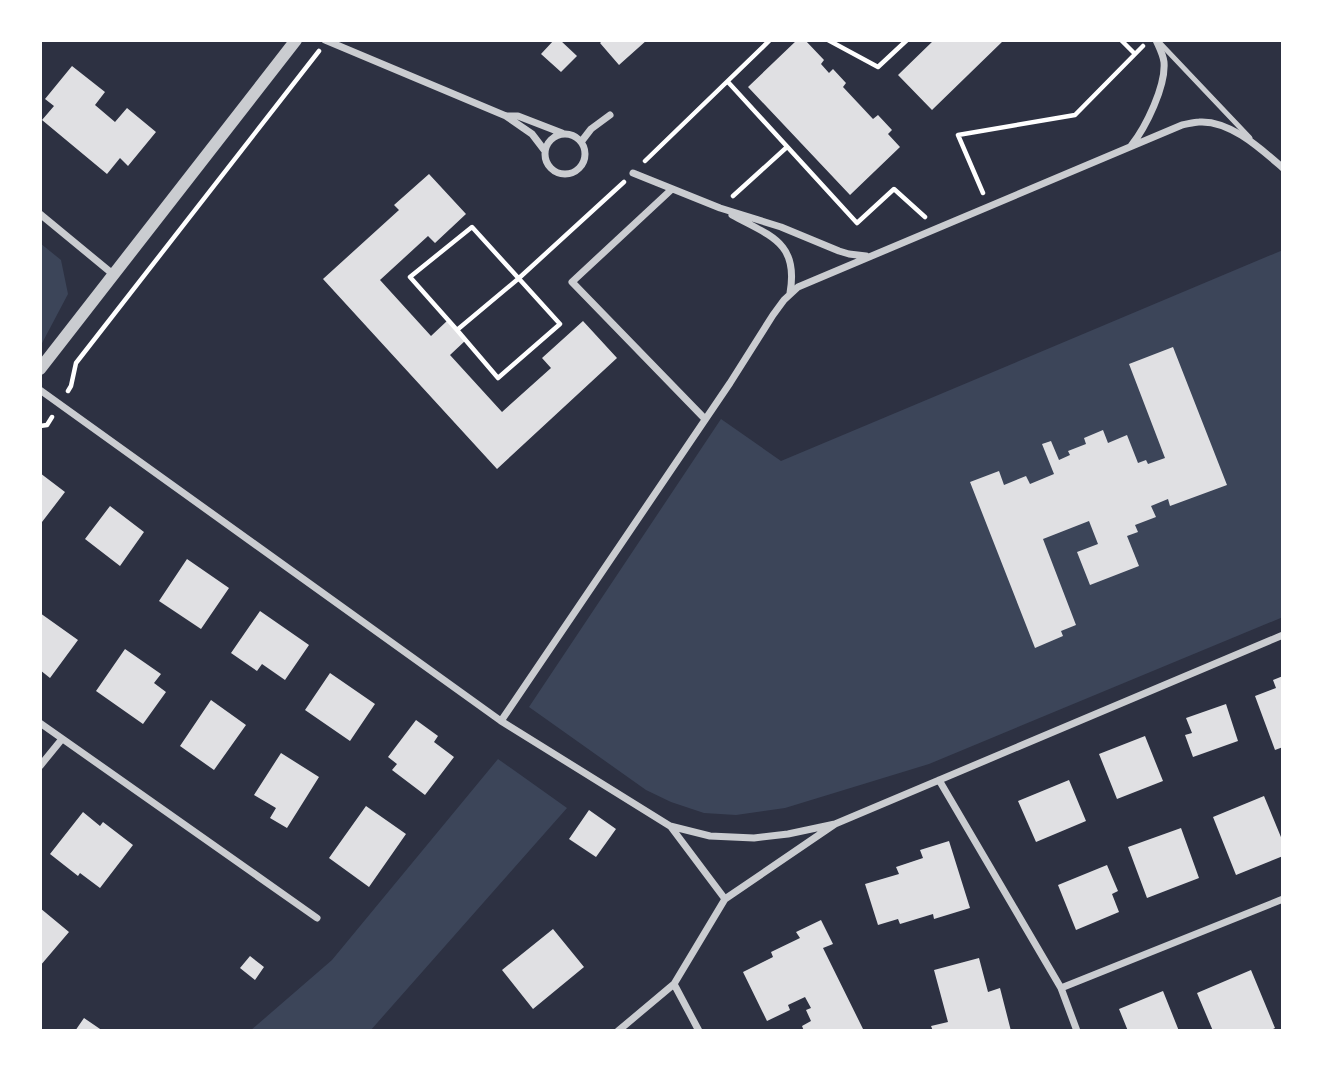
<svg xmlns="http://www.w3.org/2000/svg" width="1323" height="1071" font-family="Cabin,sans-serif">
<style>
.green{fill:#3c4559}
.building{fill:#e0e0e3}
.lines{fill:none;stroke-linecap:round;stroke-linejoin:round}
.path{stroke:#fff;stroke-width:4.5}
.service{stroke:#caccd0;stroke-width:5}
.minor{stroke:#caccd0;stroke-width:7}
.tertiary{stroke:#caccd0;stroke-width:12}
</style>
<rect width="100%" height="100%" fill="#2d3142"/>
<path class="green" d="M40,243L61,260L68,294L40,347Z
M1283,250V617L929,764L785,808L736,815L704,813L671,802L646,790L529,707L721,419L781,461Z
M498,759L567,808L370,1031H250L332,960Z"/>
<path class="building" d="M554,40H560L577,56L561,72L541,54Z
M603,40H647L619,65L600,43Z
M797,40H805L824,60L821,64L829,73L833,69L846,83L843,87L873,119L878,115L892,130L888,134L900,147L850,195L748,87Z
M934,40H1004L932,110L898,75Z
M72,66L105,92L95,105L115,122L127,108L156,132L128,166L120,158L107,174L42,120L54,106L45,99Z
M429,174L466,214L435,243L428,236L380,280L431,336L448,320L466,340L450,355L502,412L551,368L542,358L583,321L617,358L497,469L323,279L399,210L394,205Z
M1173,347L1227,485L1170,506L1168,499L1151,506L1156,517L1135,525L1138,532L1127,536L1139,566L1090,585L1077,552L1098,544L1089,521L1043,539L1076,625L1061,631L1063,636L1035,648L970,482L999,471L1004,485L1026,476L1030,484L1054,474L1042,444L1051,441L1059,460L1070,455L1068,451L1086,444L1084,438L1103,430L1108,443L1127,435L1138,463L1146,460L1148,464L1165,458L1129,364Z
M40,473L65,492L42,522L40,521Z
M110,506L144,532L120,566L85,539Z
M187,559L229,588L201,629L159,601Z
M260,611L309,645L285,680L262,664L257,671L231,653Z
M40,613L78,640L50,678L40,670Z
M125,649L161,674L154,683L166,692L143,724L96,691Z
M330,673L375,704L350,741L305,710Z
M1283,676V747L1275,750L1255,696L1276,688L1273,680Z
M211,700L246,725L214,770L180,746Z
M1226,704L1238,741L1193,757L1185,735L1192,733L1186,718Z
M416,720L438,736L434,742L454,757L425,795L392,770L397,764L388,757Z
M1145,736L1163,781L1117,799L1099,754Z
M281,753L319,777L287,828L270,818L276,808L254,795Z
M1069,780L1086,821L1036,842L1018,801Z
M1264,796L1283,842V856L1236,875L1213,817Z
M366,806L406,834L369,887L329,858Z
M589,810L616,829L596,857L569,839Z
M83,812L100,826L103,822L133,845L100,888L80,873L78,876L50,854Z
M1181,828L1199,878L1147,898L1128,847Z
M949,841L970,908L934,919L933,914L900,924L898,919L878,925L865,884L899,874L896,867L923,858L920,850Z
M1107,865L1118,891L1112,894L1119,912L1076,930L1058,885Z
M40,908L69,932L40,966Z
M821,920L833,944L823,948L864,1031H804L802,1026L811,1021L806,1010L811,1008L805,997L788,1005L790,1010L767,1021L743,972L773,957L771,952L800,938L796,932Z
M553,929L584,967L533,1009L502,970Z
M250,956L264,967L255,980L240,968Z
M979,958L988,992L1000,988L1011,1031H933L931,1026L948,1022L934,970Z
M1251,970L1275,1028L1269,1031H1213L1197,993Z
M1163,991L1179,1031H1128L1119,1009Z
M84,1018L103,1031H75Z"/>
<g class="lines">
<path class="path" d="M828,40L878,67L907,40
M1121,40L1135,54
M728,82L857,223L894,189L925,217
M645,161L770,40
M983,193L958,135L1075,115L1143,46
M733,196L787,147
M457,330L498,378L560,324L472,227L410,277L457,330L518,279L624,182
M68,391L71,386L76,363L319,51
M40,426L47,425L52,417"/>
<path class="service" d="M1158,41L1250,138"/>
<path class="minor" d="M325,40L506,116L532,134L545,151
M507,116H518L562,133
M545 154a20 20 0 1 1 40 0a20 20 0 1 1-40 0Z
M581,142L591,129L610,115
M1131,146C1146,127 1166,86 1164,62C1163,54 1159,47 1156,40
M633,173L720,208L781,227L839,251L849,254L866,256
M672,189L572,282L705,419
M40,214L114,275
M732,215C770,236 799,242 790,293
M40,390L501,721L670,826L710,836L754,838L788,834L835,824
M501,721L730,383L773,315L784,300L798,287L1182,125C1188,124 1194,122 1199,122C1230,120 1261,149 1283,168
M40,723L317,918
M40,766L62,739
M939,780L1061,988L1077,1031
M671,827L725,899
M674,984L699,1031
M1061,988L1283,899
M618,1031L674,984L725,899L835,824L1283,635"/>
<path class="tertiary" d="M40,369L296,40"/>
</g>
<rect width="1323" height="1071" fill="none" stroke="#ffffff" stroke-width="84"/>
</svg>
